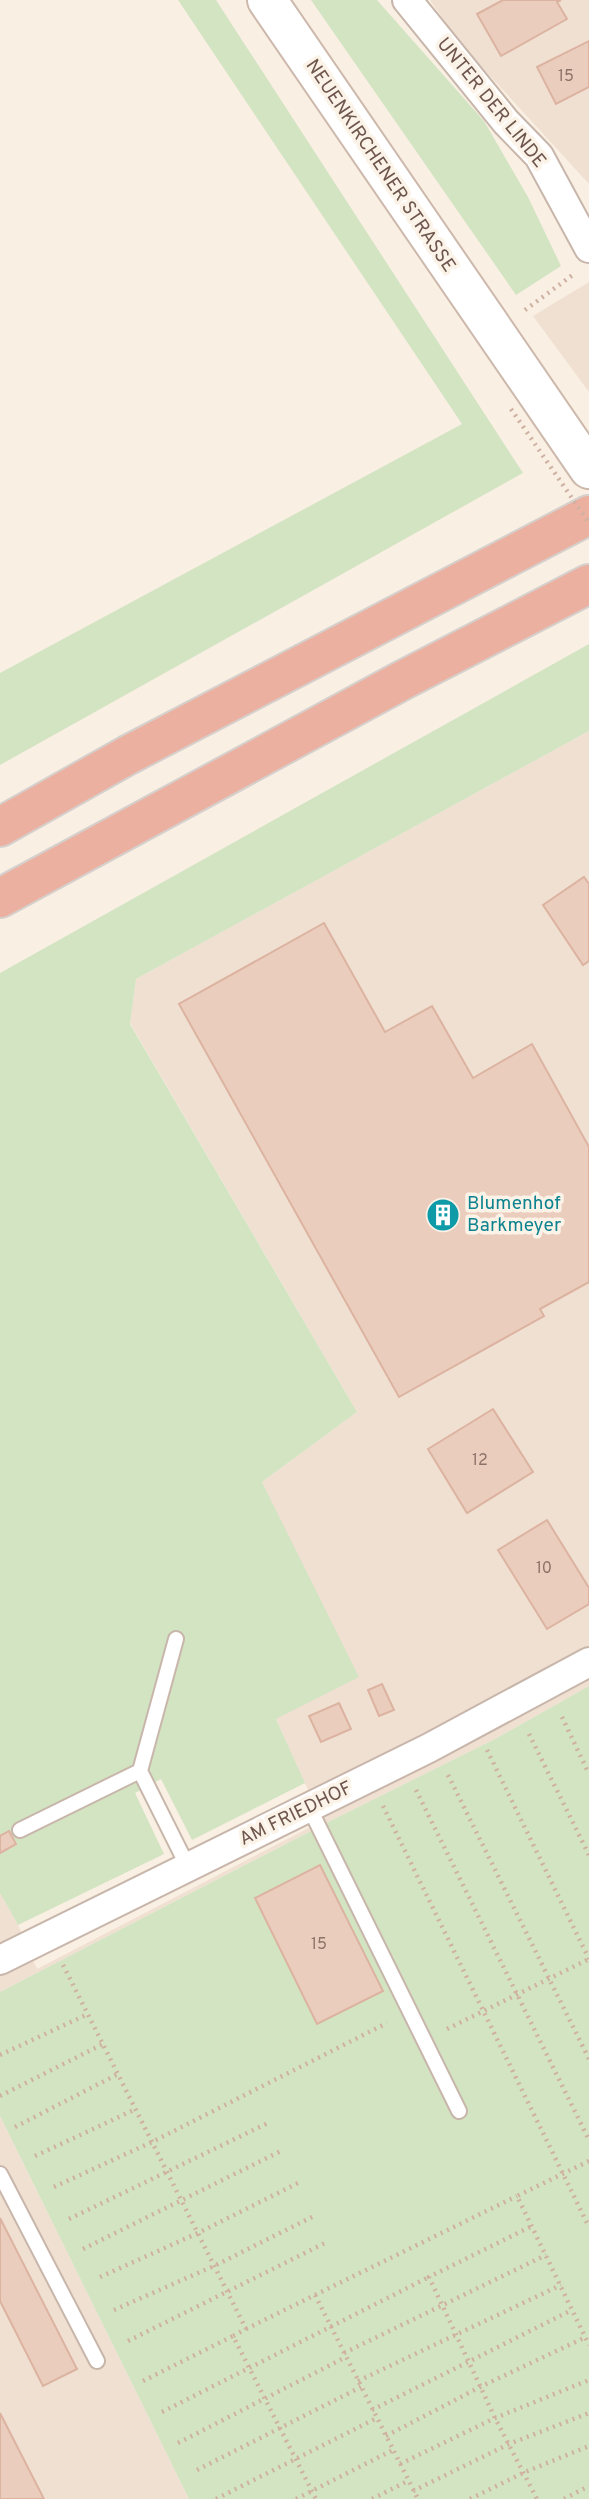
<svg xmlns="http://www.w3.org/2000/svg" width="589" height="2499" font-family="Overpass,sans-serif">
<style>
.residential{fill:#f0e0d2}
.green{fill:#d3e4c3}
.building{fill:#ebcdbe;stroke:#dcb3a0;stroke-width:2}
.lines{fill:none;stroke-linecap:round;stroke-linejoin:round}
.service-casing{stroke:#c8b6ab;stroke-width:18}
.minor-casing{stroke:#c8b6ab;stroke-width:32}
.secondary-casing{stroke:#cdb8ac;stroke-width:42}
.motorway-casing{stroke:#d6d0cd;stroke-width:42}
.path{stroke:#cfb1a2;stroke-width:4.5;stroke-dasharray:2 5;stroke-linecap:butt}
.service{stroke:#fff;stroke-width:14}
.minor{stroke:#fff;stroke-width:28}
.secondary{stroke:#fff;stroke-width:38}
.motorway{stroke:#ecb0a0;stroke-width:38}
.path-bridge{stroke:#cfb1a2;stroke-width:4.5;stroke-dasharray:2 5;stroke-linecap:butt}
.labels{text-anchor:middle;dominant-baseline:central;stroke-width:7;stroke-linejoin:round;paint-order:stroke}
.number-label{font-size:16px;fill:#8d7468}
.street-label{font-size:19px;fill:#6e564c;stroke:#fcf3e8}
.culture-label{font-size:19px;fill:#0d838f;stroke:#fcf3e8;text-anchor:start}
</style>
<rect width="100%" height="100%" fill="#f9efe3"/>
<path class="residential" d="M430,0H589V184L458,41Z
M589,282V392L533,316Z
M589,731V1686L495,1739L332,1820L0,1992V1893L18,1925L37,1969L322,1821L276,1719L291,1542L262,1482L357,1412L130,1023L136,979Z
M0,2116L189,2499H0Z"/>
<path class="green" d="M178,0H216L523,473L0,765V673L462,424Z
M311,0H377L484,121L528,197L561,266L516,295Z
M589,644V731L136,979L130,1024L357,1412L262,1482L359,1677L276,1719L305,1783L192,1840L161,1779L135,1793L164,1854L18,1925L0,1893V973Z
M589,1686V2499H189L0,2116V1992L332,1820L495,1739Z"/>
<path class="building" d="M503,0H561L557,2L567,19L501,56L477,14Z
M589,41V87L556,104L537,67Z
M584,877L589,884V961L583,965L543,905Z
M324,923L385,1032L432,1006L473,1078L532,1044L589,1147V1282L540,1309L544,1316L399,1397L179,1004Z
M493,1409L533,1472L467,1513L428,1449Z
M547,1520L589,1588V1604L547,1629L498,1550Z
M382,1684L394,1710L379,1716L368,1690Z
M339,1703L351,1729L321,1742L309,1716Z
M9,1831L16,1844L0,1853V1836Z
M320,1865L383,1991L317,2024L255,1898Z
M0,2218L77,2369L43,2386L0,2301Z
M0,2413L44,2499H0Z"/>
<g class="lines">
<defs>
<path id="service" d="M140,1771L176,1639
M309,1807L459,2111
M20,1830L140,1771L188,1867
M0,2174L97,2361"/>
<path id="minor" d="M407,0L506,122L539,156L589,248
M0,1960L429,1748L589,1662"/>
<path id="secondary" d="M267,0L589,469"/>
<path id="motorway" d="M0,827L128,755L589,515
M0,898L403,680L589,584"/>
</defs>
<use href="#service" class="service-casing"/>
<use href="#minor" class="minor-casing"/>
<use href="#secondary" class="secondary-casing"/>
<use href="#motorway" class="motorway-casing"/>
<path class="path" d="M525,310L574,274
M562,1717L589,1774
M529,1734L589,1855
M487,1750L589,1959
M448,1775L589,2059
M416,1790L589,2140
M383,1806L589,2227
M63,1965L246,2329L233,2336L316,2499
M447,2029L589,1959
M0,2055L88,2014
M0,2096L103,2044
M15,2127L118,2074
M35,2156L136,2109
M589,2161L517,2196L589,2345
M54,2187L152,2142L387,2023
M69,2219L268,2123
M530,2227L429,2277L495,2418L537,2499
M83,2249L281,2151
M100,2277L198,2233L298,2183
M315,2295L517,2196
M114,2310L214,2266L314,2216
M246,2329L315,2295L418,2499
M128,2341L327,2242
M344,2353L546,2255
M143,2381L233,2336
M358,2381L561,2285
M372,2410L572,2310
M162,2412L429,2277
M386,2436L482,2386L586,2337
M178,2443L346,2357
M400,2464L495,2418L589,2380
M197,2470L361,2387
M413,2491L509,2444L589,2413
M216,2499L377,2418
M296,2499L393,2450
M372,2499L408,2481
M470,2499L525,2472L589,2446
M564,2499L589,2486"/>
<use href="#service" class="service"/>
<use href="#minor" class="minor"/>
<use href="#secondary" class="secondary"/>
<use href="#motorway" class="motorway"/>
<path class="path-bridge" d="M511,409L589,523"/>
</g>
<defs>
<symbol id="building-disc" viewBox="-11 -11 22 22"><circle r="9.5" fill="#0f9aa8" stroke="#fcf3e8"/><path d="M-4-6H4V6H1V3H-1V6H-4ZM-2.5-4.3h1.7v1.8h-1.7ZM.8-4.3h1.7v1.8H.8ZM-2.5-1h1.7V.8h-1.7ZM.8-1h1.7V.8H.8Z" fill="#fff"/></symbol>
</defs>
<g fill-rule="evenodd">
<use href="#building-disc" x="424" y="1196" width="38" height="38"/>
</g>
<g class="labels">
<g class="number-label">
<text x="566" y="77">15</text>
<text x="480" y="1461">12</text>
<text x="544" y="1569">10</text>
<text x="319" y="1945">15</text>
</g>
<g class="street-label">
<text transform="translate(491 103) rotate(51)">UNTER DER LINDE</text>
<text transform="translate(380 166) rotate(56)">NEUENKIRCHENER STRASSE</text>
<text transform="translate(296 1814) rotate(-26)">AM FRIEDHOF</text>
</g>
<g class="culture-label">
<text x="467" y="1204">Blumenhof<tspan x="467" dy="22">Barkmeyer</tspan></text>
</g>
</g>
</svg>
